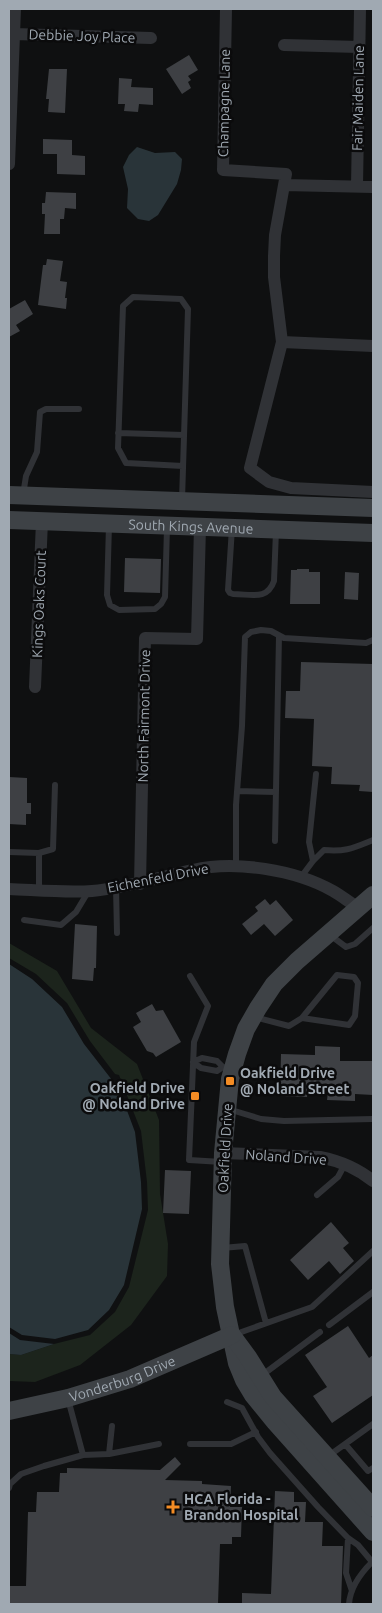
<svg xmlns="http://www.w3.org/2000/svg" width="382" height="1613" font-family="Ubuntu,sans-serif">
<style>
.green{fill:#1c241c}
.water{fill:#293439}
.building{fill:#3e4044}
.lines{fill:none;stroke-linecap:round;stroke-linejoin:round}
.lane{stroke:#303236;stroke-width:6}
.street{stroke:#303236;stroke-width:12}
.secondary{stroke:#3e4246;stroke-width:18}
.poi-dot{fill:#f48c24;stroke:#0b0b0c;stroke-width:2}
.labels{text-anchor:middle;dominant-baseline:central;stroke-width:5;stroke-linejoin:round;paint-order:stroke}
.street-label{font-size:14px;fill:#a0a9b2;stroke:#0b0b0c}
.poi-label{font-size:14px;font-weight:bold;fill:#a0a9b2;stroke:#0b0b0c;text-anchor:start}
</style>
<rect width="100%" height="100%" fill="#0f1011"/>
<path class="green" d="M9,943L57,971L91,1028L137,1064L159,1120L160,1194L168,1244L167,1276L131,1325L80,1365L35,1382L9,1381V1354L21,1355L54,1344L90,1335L115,1312L129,1287L148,1210L147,1182L141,1131L119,1075L115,1074L90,1041L67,1003L36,974L9,958Z"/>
<path class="water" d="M137,147L155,153L175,152L182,159L181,170L177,184L158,215L149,221L138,219L127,208L128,189L123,167L129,155Z
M9,964L32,979L62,1007L84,1044L119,1089L135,1132L141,1182L142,1209L124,1285L109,1310L88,1330L55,1339L22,1335L9,1327Z
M9,1333L20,1340L54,1344L21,1355L9,1354Z"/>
<path class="building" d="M189,55L198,70L188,76L191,80L188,82L191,88L182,94L166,69Z
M49,69H67L65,113L48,112L49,99H46Z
M119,78L132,79L131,87L153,88V105L139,104L138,112L124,111L125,104H118Z
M43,139L72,140V155L85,156V175L57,174V154H43Z
M46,192L76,193V209L65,208L64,219H60V234H44L45,214H42V203H45Z
M47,259L63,261L60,281L67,282L65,298H67L66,309L38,305L43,265H46Z
M25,300L33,314L16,325L20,331L9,337V309Z
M125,558L161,559L160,593L124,592Z
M297,569H309V572H320V604H290L291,570H297Z
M345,572L359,573L358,600L344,599Z
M301,662L373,664V792L359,791L360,785L331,784L332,767L312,766L314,719L285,718L286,691H300Z
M9,777L27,778V803H31V814H26V825L9,824Z
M265,899L270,905L276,900L293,920L275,936L264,924L251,935L242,924L258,911L255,907Z
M75,924L97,926L96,968H94L93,981L72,979Z
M152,1004L156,1011L163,1010L181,1042L156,1057L153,1053L147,1051L133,1027L141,1022L136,1013Z
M315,1046L340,1047V1061H373V1095L355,1094V1101L327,1100L328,1092L308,1091L307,1097L280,1096L281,1054L315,1055Z
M165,1170L191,1171L189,1214L163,1213Z
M331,1222L349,1243L343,1248L354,1261L340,1274L329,1261L308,1280L290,1260Z
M348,1326L369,1358L373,1355V1395L332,1423L313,1396L327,1387L305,1355Z
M175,1457L181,1464L165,1480L202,1481V1484L231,1486L230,1507H242L241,1537H232V1544H220L218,1604H9V1586H26L28,1512H36L37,1492H59L60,1473H67V1468L160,1470Z
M275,1491L294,1492V1502H306L305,1522H323L322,1546H343L341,1604H242V1593L271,1594Z"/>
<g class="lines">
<path class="lane" d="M118,433L184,435
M23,495L26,476L37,452L40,412L46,409H79
M182,500L188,309L181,299L133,297L123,306L118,448L126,463L183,466
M109,525L107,595L110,605L119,610L155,609L161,604L165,597L167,528
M232,528L228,590L230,593L233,594C251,594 267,601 274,581L276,531
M237,791L276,792
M275,841L279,636
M9,852L39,853V890
M39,853L53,849L55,785
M313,861L309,842L316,774
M236,866V805L242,726L245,637L251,632L261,630L271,631L284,638L366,643L373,640
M301,877L313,861L324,850C346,852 353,848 373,840
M116,887L117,933
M24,920L61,925L76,912L88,892
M330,935L346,947L355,944L373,928
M190,976L208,1006L194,1042L189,1160L222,1162
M254,1017L289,1026L302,1018L337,975L354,977L358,983L355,1016L349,1025L302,1018
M223,1067L217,1071L201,1068L193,1062L202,1058L217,1061L223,1067L231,1069
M228,1109L261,1119L284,1121L373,1119
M317,1195L338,1177L345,1164
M222,1248L245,1246L266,1323
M329,1325L373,1292
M233,1335L312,1307L373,1251
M261,1376L320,1332
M68,1399L83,1455
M227,1402L242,1408L258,1437L270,1453L318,1507L348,1538L358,1545L373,1563
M190,1444H231L256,1432
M345,1444L368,1471L373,1468
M109,1454L112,1426
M327,1457L373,1424
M9,1488L10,1484L21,1474L44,1466L83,1455L109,1454L159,1444
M348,1538L346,1573L352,1591
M349,1604C350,1588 361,1573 372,1562"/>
<path class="street" d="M226,9L223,170L286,174L275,235L274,256V277L282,342L250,468L269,482L291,488L373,492
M14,34L151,38
M284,45L359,47
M9,164L15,9
M284,185L373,187
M357,186L360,9
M282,342L373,346
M35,687L42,521
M140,884L145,638L197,639L200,527
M9,889C35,890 67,893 92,891C127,888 159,877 193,870C235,860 296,870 333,891C342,896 350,903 359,908
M223,1153L320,1157C340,1161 357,1168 373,1181"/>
<g class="secondary">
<path d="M9,495L373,508"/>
<path id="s1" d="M9,520L373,533"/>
<path d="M373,895L297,961L274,984L258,1008L246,1029L237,1054L230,1079L223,1153L220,1264L225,1307L237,1363L244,1380L253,1395L275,1422L373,1532"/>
<path d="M234,1338L248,1357L273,1397L373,1508"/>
<path id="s2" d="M9,1411L68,1398L130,1379L232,1335"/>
</g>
</g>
<g class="poi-dot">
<rect x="225" y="1076" width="10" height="10" rx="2.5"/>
<rect x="190" y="1091" width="10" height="10" rx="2.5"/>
<path d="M170.5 1499.5h5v5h5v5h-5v5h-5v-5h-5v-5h5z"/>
</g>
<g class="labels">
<g class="street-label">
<text transform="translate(82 36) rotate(2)">Debbie Joy Place</text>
<text transform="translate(358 98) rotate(-89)">Fair Maiden Lane</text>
<text transform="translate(224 103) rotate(-89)">Champagne Lane</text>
<text stroke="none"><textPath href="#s1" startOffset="182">South Kings Avenue</textPath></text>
<text transform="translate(39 604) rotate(-88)">Kings Oaks Court</text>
<text transform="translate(144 716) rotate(-89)">North Fairmont Drive</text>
<text transform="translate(158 878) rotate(-11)">Eichenfeld Drive</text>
<text transform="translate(225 1148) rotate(-87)">Oakfield Drive</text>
<text transform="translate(286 1157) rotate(4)">Noland Drive</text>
<text stroke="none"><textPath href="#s2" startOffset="118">Vonderburg Drive</textPath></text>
</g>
<g class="poi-label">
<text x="240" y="1073">Oakfield Drive<tspan x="240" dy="16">@ Noland Street</tspan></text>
<text x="185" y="1088" text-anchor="end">Oakfield Drive<tspan x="185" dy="16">@ Noland Drive</tspan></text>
<text x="184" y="1499">HCA Florida -<tspan x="184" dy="16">Brandon Hospital</tspan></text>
</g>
</g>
<rect width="382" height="1613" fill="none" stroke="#a0a9b2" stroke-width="20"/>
</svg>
